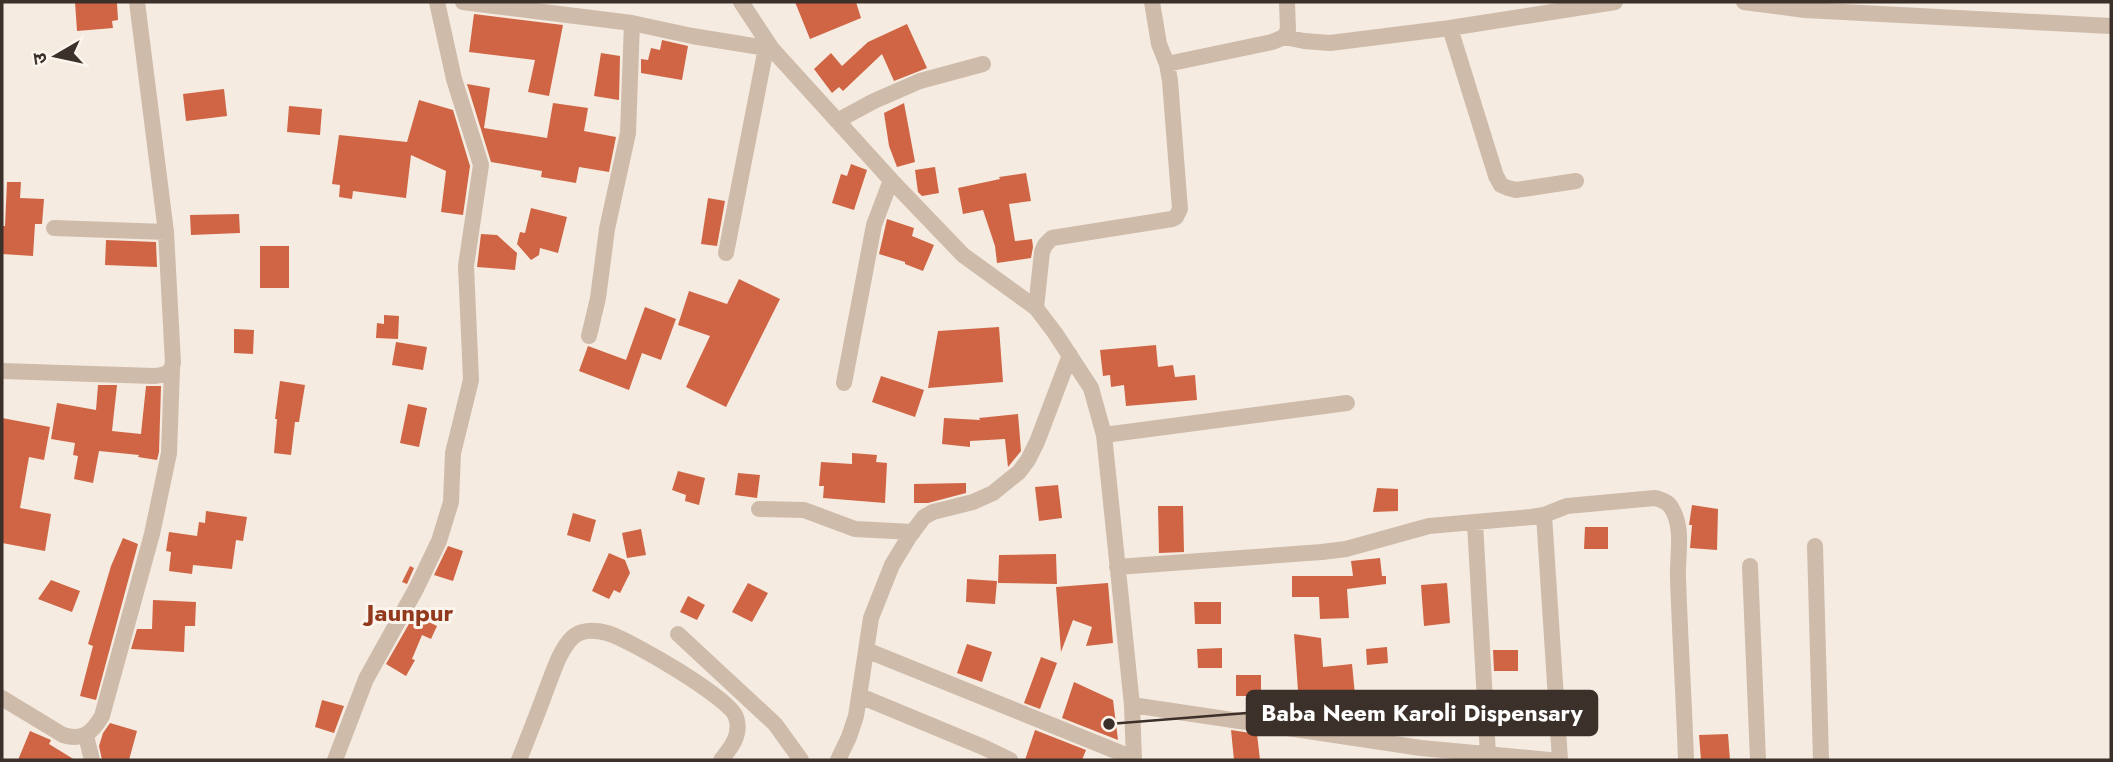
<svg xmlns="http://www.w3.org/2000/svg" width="2113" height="762" font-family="Jost,'Noto Sans Devanagari',sans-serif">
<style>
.building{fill:#cf6544}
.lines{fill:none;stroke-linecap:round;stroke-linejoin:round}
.minor{stroke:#cfbbaa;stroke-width:16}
.labels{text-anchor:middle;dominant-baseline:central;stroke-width:6;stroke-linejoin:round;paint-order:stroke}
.quarter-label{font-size:24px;font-weight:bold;fill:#92381c;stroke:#fcf5ed}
.leader{fill:none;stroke:#3c302a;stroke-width:2.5}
.callout-dot{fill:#3c302a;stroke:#fcf5ed;stroke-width:2.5}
.callout{fill:#3c302a;stroke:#3c302a;stroke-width:2.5}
.callout-label{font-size:23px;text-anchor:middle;font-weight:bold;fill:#fff}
</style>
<rect width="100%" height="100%" fill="#f5ebe0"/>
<path class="building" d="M75,2L117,3L118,20L112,21L113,28L77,31Z
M795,2H856L861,18L810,39Z
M474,14L563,25L549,96L528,92L535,60L469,52Z
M907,24L927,68L894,81L882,54L843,91L839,87L832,93L814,69L831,53L842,66L868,42Z
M662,40L688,46L682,80L641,73V59L648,60L651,48L660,50Z
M601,53L620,56L619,100L594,96Z
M467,84L490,88L484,128L547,138L553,103L588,108L584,131L616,137L609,172L579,167L576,183L541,177L542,171L491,162Z
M224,89L227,116L186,121L183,94Z
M419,100L453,110L470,166L463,215L441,212L446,171L411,155L406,198L353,191L352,199L339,197L340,185L332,184L339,135L407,142Z
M904,103L915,162L897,167L889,146L884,113Z
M289,106L322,109L320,135L287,132Z
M851,164L867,170L854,210L832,203L841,174L847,176Z
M935,167L939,193L922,196L918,192L915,170Z
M1026,173L1031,201L1009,204L1015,241L1032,239L1033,247L1031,258L997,263L995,246L983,210L963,214L958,188L1000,179L999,177Z
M7,182H21L20,198L44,199L42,224H35L33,256L2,254V226H5Z
M708,198L725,201L717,246L701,244Z
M531,208L567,217L558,253L540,248L539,255L531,260L517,244L520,232L525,233Z
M239,214L240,233L191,235L190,215Z
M887,219L914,228L912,236L934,245L923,271L905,264V262L879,254Z
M481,234L497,235L517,253L515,270L477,267Z
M106,240L156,242L157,267L105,265Z
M260,246H289V288H260Z
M739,279L780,299L726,407L686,387L710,336L678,325L689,291L727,304Z
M645,307L676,319L661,360L642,353L629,390L579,371L588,346L626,360Z
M384,315L399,316L398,339L376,338L377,323L384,324Z
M999,327L1003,382L928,388L938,331Z
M234,329L254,330L253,354L234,353Z
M396,342L427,347L423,370L392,365Z
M1156,345L1158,367L1173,365L1175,377L1195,375L1197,400L1126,406L1124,385L1111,387L1110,375L1103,376L1100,350Z
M881,376L924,390L915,417L872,402Z
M280,381L305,385L299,422H295L291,455L274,453L277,419H275Z
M98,385H117L112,431L141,434L146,386H161L159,452L157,460L138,457L139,455L99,451L93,483L74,479L78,456L73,455L75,443L51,439L57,403L96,410Z
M408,404L427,408L419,447L400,443Z
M1018,414L1021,451L1008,467L1005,439L970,441V447L942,444L944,418L980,420L979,418Z
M2,418L50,427L44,460L29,457L20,508L51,514L45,551L2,543Z
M852,453L877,455L876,462L887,463L885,503L823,498L824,486H819L821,462L852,464Z
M678,471L705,478L699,505L685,501L686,495L672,490Z
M738,473L760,475L757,498L735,495Z
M966,483V493L928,503H914V484Z
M1058,485L1062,518L1039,521L1035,487Z
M1377,488L1398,489V511L1373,512Z
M1692,505L1718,509L1717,550L1690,548L1692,525H1689Z
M1158,506H1183L1184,552L1159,553Z
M206,511L247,517L243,541L236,540L232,569L193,565L192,574L169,571L171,552L166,551L169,532L197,536L199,522L205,523Z
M573,513L596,520L590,542L567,535Z
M1585,527H1608V549H1584Z
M641,529L646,555L627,558L622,533Z
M123,538L138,544L96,700L80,696L93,646L88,644L111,566Z
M448,546L463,551L453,581L434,575Z
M609,553L625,560L630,573L620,593L614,590L609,599L592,591Z
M1056,554L1057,584L998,583L999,555Z
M1380,558L1382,576H1386V584L1347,589L1349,618L1320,619L1319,597H1292V576H1353L1351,561Z
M410,566L414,568L407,584L402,582Z
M967,579L997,581L995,604L966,602Z
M51,580L80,591L72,612L38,599Z
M748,583L768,593L752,622L732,612Z
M1108,583L1113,643L1086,646L1092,627L1073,620L1061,652L1056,587Z
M1447,583L1450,623L1424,626L1421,585Z
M688,596L705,605L697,620L680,612Z
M153,600L196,602L195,626H185L184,652L131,649L137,629H152Z
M1194,602H1221V624H1195Z
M414,615L437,626L431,639L422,635L412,659L415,660L406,676L386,664Z
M1294,634L1321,638L1323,667L1352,664L1355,695L1326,697L1328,724L1300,719Z
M967,644L992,652L982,682L957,673Z
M1387,647L1388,663L1367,665L1366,649Z
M1222,648V668H1198L1197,649Z
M1493,650H1518V671H1494Z
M1041,657L1057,663L1040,709L1024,703Z
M1236,675H1261V696H1236Z
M1074,682L1113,700L1118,740L1062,718Z
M322,700L344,706L334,733L315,727Z
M110,723L137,731L129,760H102L99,746L103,733Z
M1035,730L1086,750L1082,760H1025Z
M1231,730L1257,734L1260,760H1234Z
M30,731L51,740L49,744L75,760H18Z
M1728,734L1730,760H1701L1699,735Z"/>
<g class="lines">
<path class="minor" d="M463,2L632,23L692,36L772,49
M741,2L772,49L891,180L963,255L1036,308L1055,333L1091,388L1104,435L1132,705L1134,760
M1152,2L1159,44L1167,64
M1744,2L1805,10L2111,26
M1450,28L1496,176L1501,185L1508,188L1516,190L1576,181
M1284,37L1288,30L1287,2
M837,121L874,101L920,81L983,64
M54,228L166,232
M726,253L766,48
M1036,308L1042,252L1045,245L1052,238L1172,219L1176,217L1180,209L1170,81L1167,64L1272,42L1284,37L1304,41L1330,43L1450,28L1615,2
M589,336L598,298L607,229L628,133L632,23
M2,371L154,376C164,375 171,374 173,363L166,232L137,2
M844,383L874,225L891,180
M1104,435L1347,403
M759,509L804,510L855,529L913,532
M1544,515L1560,760
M1475,523L1488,755
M1815,546L1821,760
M1750,566L1758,760
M1117,567L1322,552L1346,549L1429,526L1531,517L1544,515L1567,506L1655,498C1662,500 1669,502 1672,509C1684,529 1677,556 1678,578C1680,639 1684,699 1686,760
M678,634L775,724L801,760
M866,650L1133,758
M860,696L983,747L1010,760
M2,698L63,735C83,741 92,733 102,716L152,534L169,453L172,369
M1132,705L1421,748L1549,760
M86,736L92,760
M335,760L366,679L416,589L439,541L451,502L453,453L471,380L466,266L481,165L454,79L437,2
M519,760C529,735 539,710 548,685C554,670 560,650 572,638C581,629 596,630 607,633C629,639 730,698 736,717C742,734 731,748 721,760
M838,760L849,737L856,716L871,618L892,565L909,537L924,517L933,512L973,502L993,493L1019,472L1028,460L1037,442L1070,355"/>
</g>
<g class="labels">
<g class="quarter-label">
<text x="410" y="612">Jaunpur</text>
</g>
</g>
<path class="leader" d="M1109 724L1247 713"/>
<circle class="callout-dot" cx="1109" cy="724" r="7"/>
<rect class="callout" x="1247" y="691" width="350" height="44" rx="7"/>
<g class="callout-label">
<text x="1422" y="721">Baba Neem Karoli Dispensary</text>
</g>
<rect width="2113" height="762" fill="none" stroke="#3c302a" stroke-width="7"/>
<g transform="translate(56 56) rotate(261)" stroke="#fcf5ed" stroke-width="5" paint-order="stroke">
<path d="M0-5L12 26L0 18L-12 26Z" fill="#3c302a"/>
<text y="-10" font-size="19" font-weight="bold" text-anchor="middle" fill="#3c302a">उ</text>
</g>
</svg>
